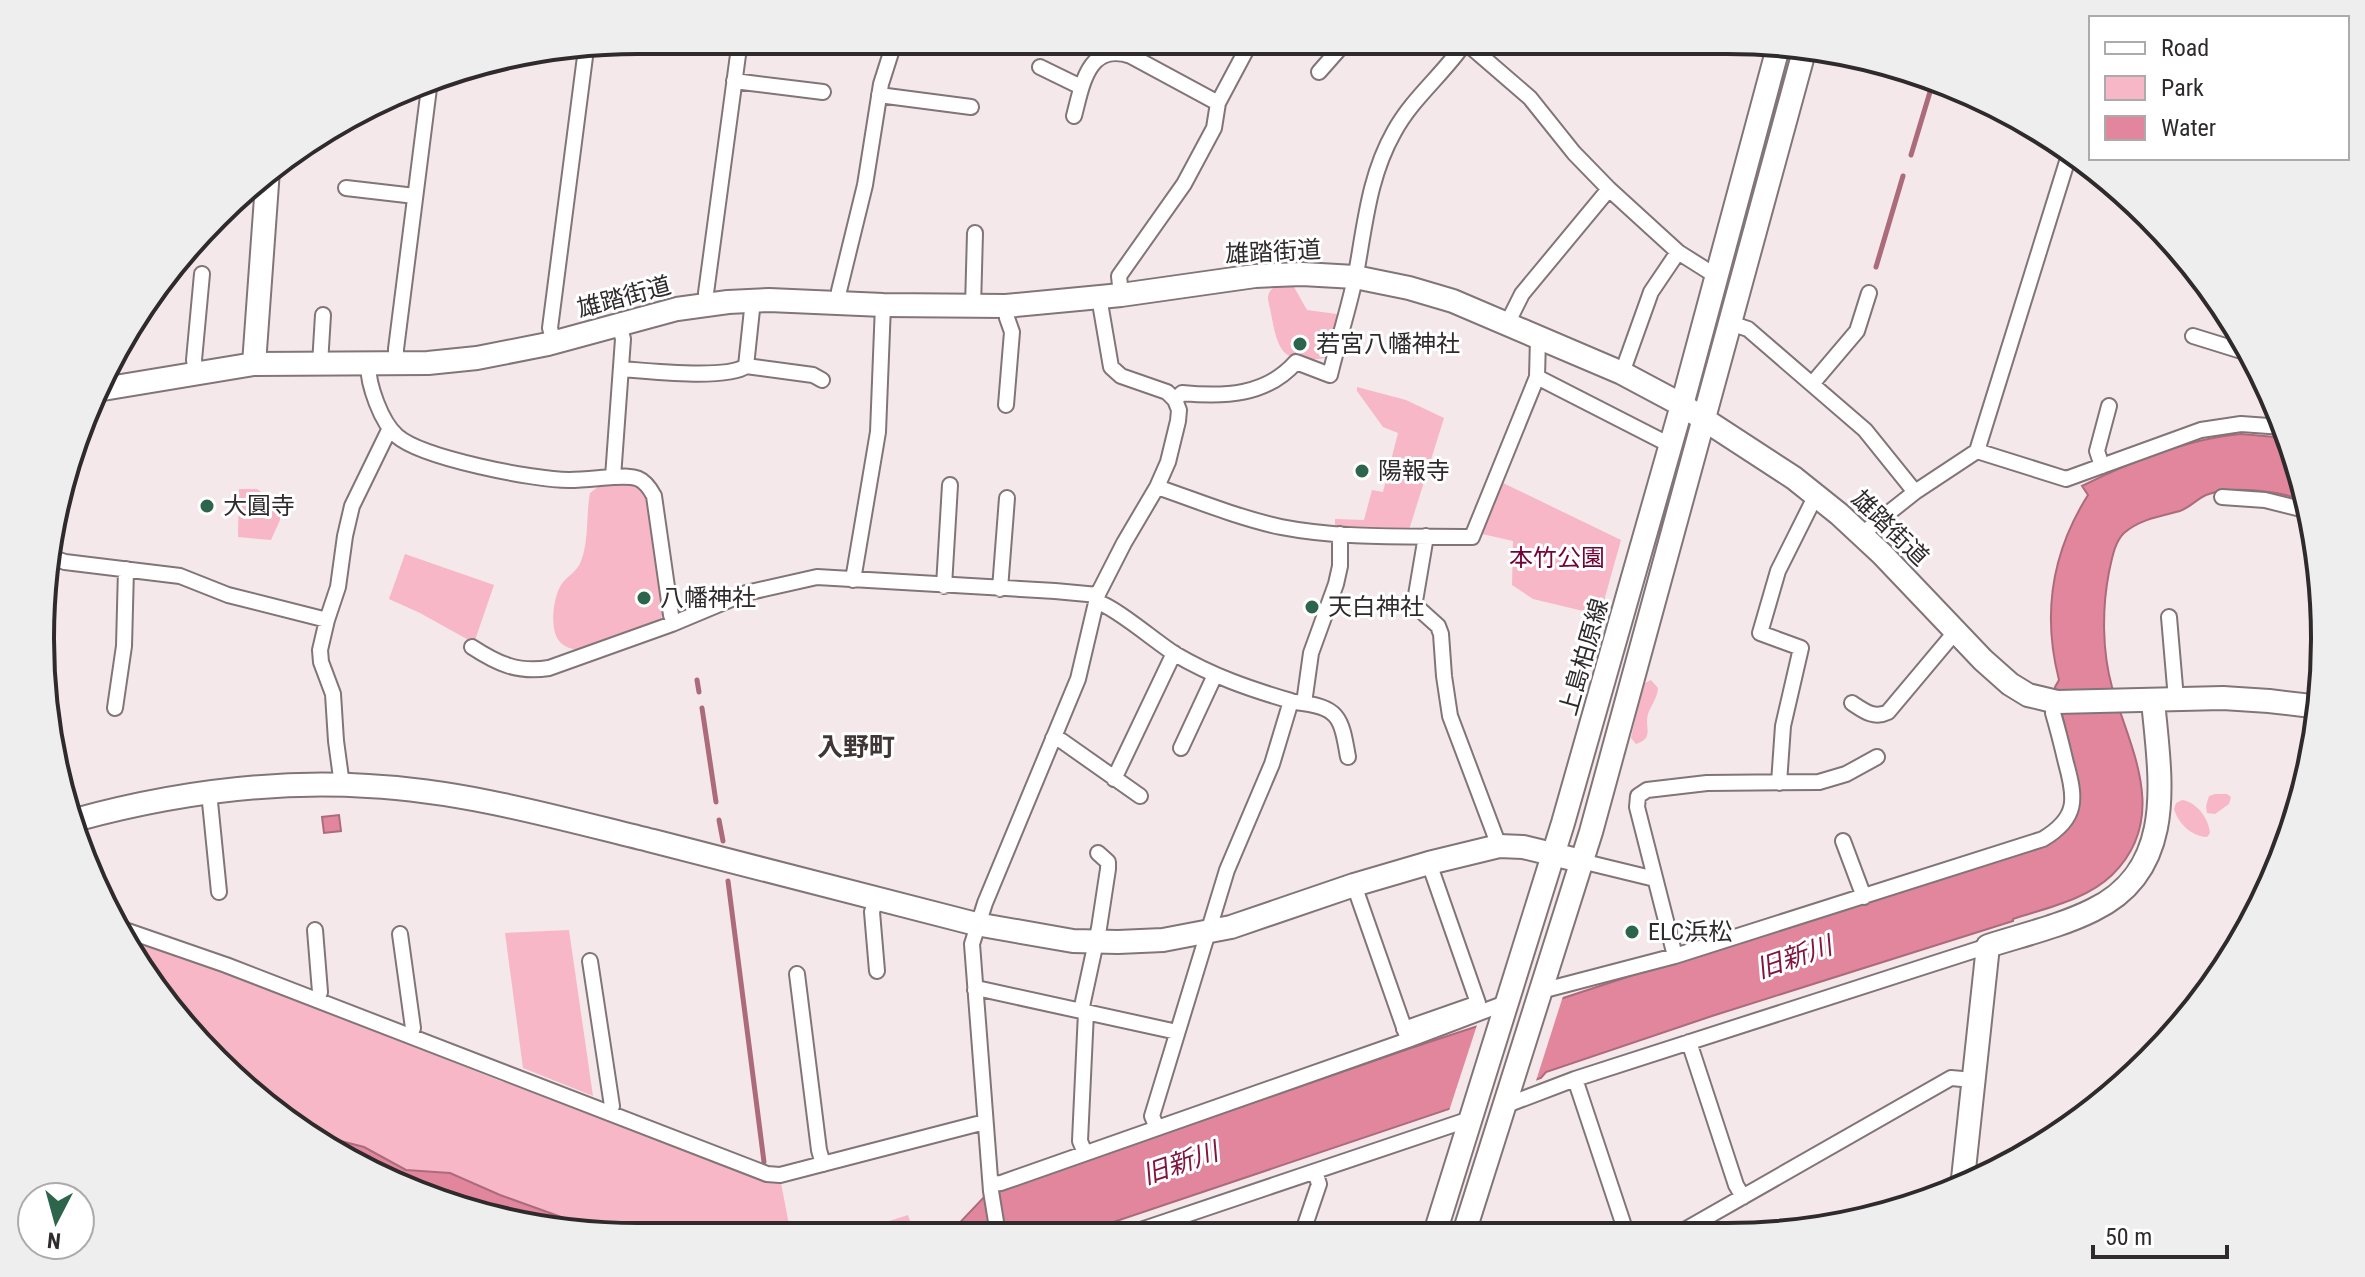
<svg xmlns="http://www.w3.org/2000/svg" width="2365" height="1277" font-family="'Roboto Condensed','Noto Sans JP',sans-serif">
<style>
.green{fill:#f7b7c6}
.water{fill:#e1869d;stroke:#ac6b7b;stroke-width:2}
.pier{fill:#f5e8eb}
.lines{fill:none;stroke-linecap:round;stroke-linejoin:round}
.stream{stroke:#ac6b7b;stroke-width:5}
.street-casing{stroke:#817578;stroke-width:18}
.secondary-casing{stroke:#817578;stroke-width:26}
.street{stroke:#fff;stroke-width:14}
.secondary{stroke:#fff;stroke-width:22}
.poi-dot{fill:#2c644c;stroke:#fff;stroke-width:3}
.labels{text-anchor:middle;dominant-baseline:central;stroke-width:6;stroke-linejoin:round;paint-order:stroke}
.street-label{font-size:24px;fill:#2f2b2c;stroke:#fff}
.poi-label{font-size:24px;fill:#2f2b2c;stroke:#fff;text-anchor:start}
.park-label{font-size:24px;fill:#750236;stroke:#fff}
.neighbourhood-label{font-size:26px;font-weight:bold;fill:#403638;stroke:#fff}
.water-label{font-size:26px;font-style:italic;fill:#81153f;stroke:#fff}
.rim{fill:none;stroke:#2f2b2c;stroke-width:4}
</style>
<rect width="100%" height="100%" fill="#f5e8eb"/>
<path class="green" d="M1280,285L1294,287L1307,310L1337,314L1339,319L1330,354L1325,358C1273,367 1278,340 1268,300C1268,291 1271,288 1280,285Z
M1357,387L1406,400L1444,418L1409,530L1335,527V519L1364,520L1372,490L1383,492L1398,433L1383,427L1357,391Z
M1501,482L1621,540L1600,615L1533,599L1512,585L1513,541L1482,534L1483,524Z
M613,483H636L649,497L664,609L660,622L579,650C573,649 567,648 562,644C548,633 553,598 561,585C567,576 578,571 581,561C589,542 586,514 590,493L598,487Z
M239,489H257L267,496L284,497L280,520L271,540L238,537Z
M405,554L494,585L474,643L420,613L389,599Z
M1651,680L1658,688C1657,699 1651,705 1648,714C1644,727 1655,738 1636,744L1631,738L1643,684Z
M2227,794L2231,797L2229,804L2215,814L2207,813L2206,806L2209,796L2215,794Z
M2182,800C2197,802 2209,819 2210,833L2207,837C2192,837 2178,823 2174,809L2176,803Z
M569,930L593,1096L523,1068L505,933Z
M130,939L224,971L503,1082L506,1080L758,1179L781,1183L791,1235H728L724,1228L678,1235L614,1236L500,1195L450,1173L406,1170L364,1147L337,1140H319L312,1134L306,1124L293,1119L189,1033Z
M908,1215L915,1235H845Z"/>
<path class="water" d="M2241,434L2287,438L2304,483L2307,501C2280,492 2233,484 2206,495C2197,499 2189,508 2180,511C2161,516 2140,519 2124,533C2114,543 2112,559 2109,572C2102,608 2102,651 2112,687C2131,750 2170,818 2112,875C2086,900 2046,908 2013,919V921L1712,1016L1546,1072L1541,1078L1078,1234L942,1235L951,1232L985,1196L1411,1048L1676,961L2066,828L2068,747L2070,746L2055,687L2059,680C2042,614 2052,552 2088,495L2082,486C2128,463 2190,438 2241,434Z
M339,815L341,831L324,833L322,817Z
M319,1140H337L364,1147L406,1170L450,1173L500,1195L614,1236H600L483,1216L340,1157Z
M710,1223C720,1224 723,1227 728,1235H678Z"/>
<path class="pier" d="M1564,993L1535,1084L1448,1114L1478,1022Z"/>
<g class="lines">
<path class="stream" d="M1627,43L1628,41
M1911,155L1933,82
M1876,267L1903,176
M2193,273L2195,267
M697,680L699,692
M702,708L716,802
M719,820L723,841
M728,881L764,1162"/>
<defs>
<path id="street" d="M1464,41L1530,98L1574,153L1609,189L1678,252L1716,276
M1040,67L1081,87
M1319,72L1341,47L1353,41
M734,81L823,92
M879,95L971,107
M1074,116C1082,86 1088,41 1131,56L1218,103
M346,188L415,196
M1121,295L1119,276L1184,184L1214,128L1218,103L1251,41
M839,303V291L865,185L881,84L895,40
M707,304L706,293L740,40
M973,307L975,233
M1730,323L1748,329L1865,430L1915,492
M1507,324L1522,294L1609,189
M2193,336L2251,354
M554,343L550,328L586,49
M320,364L323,315
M368,364C368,385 381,422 397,436C422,458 534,480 569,480C584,480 598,478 613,477L623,339L619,324
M396,364V349L430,80
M746,366L813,375L822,380
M621,369C646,371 727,380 746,366L753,300
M1622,373L1651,292L1678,252
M196,374L194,360L202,274
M1537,377L1670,445
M1812,384L1857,331L1869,293
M1175,400L1182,393C1224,397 1266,396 1296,362L1330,375C1338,341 1349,308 1356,274C1365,225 1369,176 1394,132C1413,97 1445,73 1466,41
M1006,405L1012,332L1007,318L1006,306
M1977,451L2066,479L2201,430L2241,424L2283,427
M2102,466L2097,451L2109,406
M613,477C634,476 643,475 654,496L671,615L674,623
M1157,487C1198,501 1239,518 1281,527C1342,539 1409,536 1472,537L1537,377L1538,338
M2222,497L2265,500L2309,511
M1862,534L1915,492L1977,451L2070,152
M1426,536L1415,601L1418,608L1438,626L1441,634L1444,676L1450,716L1499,846
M53,558L65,562L180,576L228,595L327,620
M853,580L878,432L883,305
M944,586L950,485
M1000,589L1007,498
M1097,602C1114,606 1156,642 1175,654C1212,676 1250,689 1291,701L1272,764L1227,870L1152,1116L1157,1128
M2169,617L2176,699
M472,647C498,664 518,673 549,668L672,624L746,593L817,577L1055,591L1098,595
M1295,702C1339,707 1341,716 1348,757
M1304,703L1311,653L1336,584L1340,566V534
M1852,703C1864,711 1874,719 1888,712L1956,631
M115,708L124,646L126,569
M1053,738L1062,741L1140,796
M1181,748L1215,675
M1114,779L1174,653
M1779,783L1783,726L1801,648L1760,633L1778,571L1816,495
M342,785L336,741L333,694L321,662L320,650L327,620L338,587L345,536L352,506L390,428
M209,792L219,892
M1843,841L1864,897
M1581,861L1655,879
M1354,885L1407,1036
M876,898L872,912L877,971
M125,930L226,965L767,1174L780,1175L977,1124H986
M315,930L320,992L317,1000
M400,934L413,1028L410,1036
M1675,956L1637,807L1638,796L1647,790L1707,783L1819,782L1846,774L1877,757
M590,961L612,1106L609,1113
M797,974L819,1150L823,1164
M975,990L981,989L1177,1032
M1541,991L1675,956L2043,839C2078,818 2076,799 2066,763C2062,746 2058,730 2053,713L2055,702
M1081,1011L1099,928L1108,869V862L1098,853
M1404,1029L1478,1003L1429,863
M1689,1042L1736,1185L1743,1197
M1575,1079L1626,1232
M1504,1106L1575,1079L1988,946
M1085,1153L1080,1141L1086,1012
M991,1184L1001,1183L1408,1040L1508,1002
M1681,1232L1951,1078L1973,1080
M998,1234L991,1191L972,944L985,903L1078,679L1098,594L1124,543L1157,487L1168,462L1178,421L1179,410L1175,400L1167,392L1121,376L1111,367L1099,297
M1129,1234L1470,1119
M1302,1234L1319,1184L1315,1172"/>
<path id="secondary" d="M254,364L268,170
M103,389L254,364L428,363L477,358L548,344L677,309L728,302L769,300L883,305L1006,306L1121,295L1255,276L1302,274L1355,277L1409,288L1453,301L1622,373L1682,405L1794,478L1839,514L1882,554L1983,660L2010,684L2028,695L2057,702L2223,698L2269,701L2320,707
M75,820C170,794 269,780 368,786C466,791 559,818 653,841C761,869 869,896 976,924L1073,941L1118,942L1163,940L1231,927L1354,885L1429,863L1499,846L1523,847L1581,861
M1962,1188L1988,946C2022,935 2061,926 2093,910C2178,869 2160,777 2153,701
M1435,1233L1563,823L1682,405L1779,44
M1464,1233L1591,832L1805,48"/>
</defs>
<use href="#street" class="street-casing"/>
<use href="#secondary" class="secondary-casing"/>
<use href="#street" class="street"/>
<use href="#secondary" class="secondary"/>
</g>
<g class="poi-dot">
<circle cx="1300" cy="344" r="8"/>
<circle cx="1362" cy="471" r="8"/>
<circle cx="207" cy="506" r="8"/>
<circle cx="644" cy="598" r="8"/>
<circle cx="1312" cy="607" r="8"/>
<circle cx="1632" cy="932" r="8"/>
</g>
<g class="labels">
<g class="street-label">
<text transform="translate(1273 252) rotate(-3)">雄踏街道</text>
<text transform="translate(624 297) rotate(-15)">雄踏街道</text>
<text transform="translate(1890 528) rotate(44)">雄踏街道</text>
<text transform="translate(1584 657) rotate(-74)">上島柏原線</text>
</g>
<g class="poi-label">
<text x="1316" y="344">若宮八幡神社</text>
<text x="1378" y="471">陽報寺</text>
<text x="223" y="506">大圓寺</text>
<text x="660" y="598">八幡神社</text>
<text x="1328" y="607">天白神社</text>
<text x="1648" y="932">ELC浜松</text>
</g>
<g class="park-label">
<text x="1557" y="558">本竹公園</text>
</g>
<g class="neighbourhood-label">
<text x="856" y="747">入野町</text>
</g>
<g class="water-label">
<text transform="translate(1794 957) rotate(-19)">旧新川</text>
<text transform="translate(1180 1163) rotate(-19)">旧新川</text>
</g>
</g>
<path d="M0 0H2365V1277H0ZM638 54H1727A584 584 0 0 1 2311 638V639A584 584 0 0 1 1727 1223H638A584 584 0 0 1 54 639V638A584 584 0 0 1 638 54Z" fill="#eee" fill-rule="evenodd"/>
<path class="rim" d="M638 54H1727A584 584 0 0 1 2311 638V639A584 584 0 0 1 1727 1223H638A584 584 0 0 1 54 639V638A584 584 0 0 1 638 54Z"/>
<rect x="2089" y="16" width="260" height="144" fill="#ffffff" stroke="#acaaab" stroke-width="2"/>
<rect x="2105" y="42" width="40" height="12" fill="#ffffff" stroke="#acaaab" stroke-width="2"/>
<text x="2161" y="56" font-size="24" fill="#2f2b2c">Road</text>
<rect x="2105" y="76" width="40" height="24" fill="#f7b7c6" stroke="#acaaab" stroke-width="2"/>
<text x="2161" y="96" font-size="24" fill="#2f2b2c">Park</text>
<rect x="2105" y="116" width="40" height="24" fill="#e1869d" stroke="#acaaab" stroke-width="2"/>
<text x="2161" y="136" font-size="24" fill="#2f2b2c">Water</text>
<g transform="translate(56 1221) rotate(186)"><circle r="38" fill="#ffffff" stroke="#acaaab" stroke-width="2"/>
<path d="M0-6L14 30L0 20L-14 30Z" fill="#2c644c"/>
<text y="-12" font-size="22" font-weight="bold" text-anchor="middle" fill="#2f2b2c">N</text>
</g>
<path d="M2093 1245v12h134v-12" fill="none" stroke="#2f2b2c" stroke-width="4"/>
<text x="2105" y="1245" font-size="24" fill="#2f2b2c" stroke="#ffffff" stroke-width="6" paint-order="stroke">50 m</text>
</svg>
